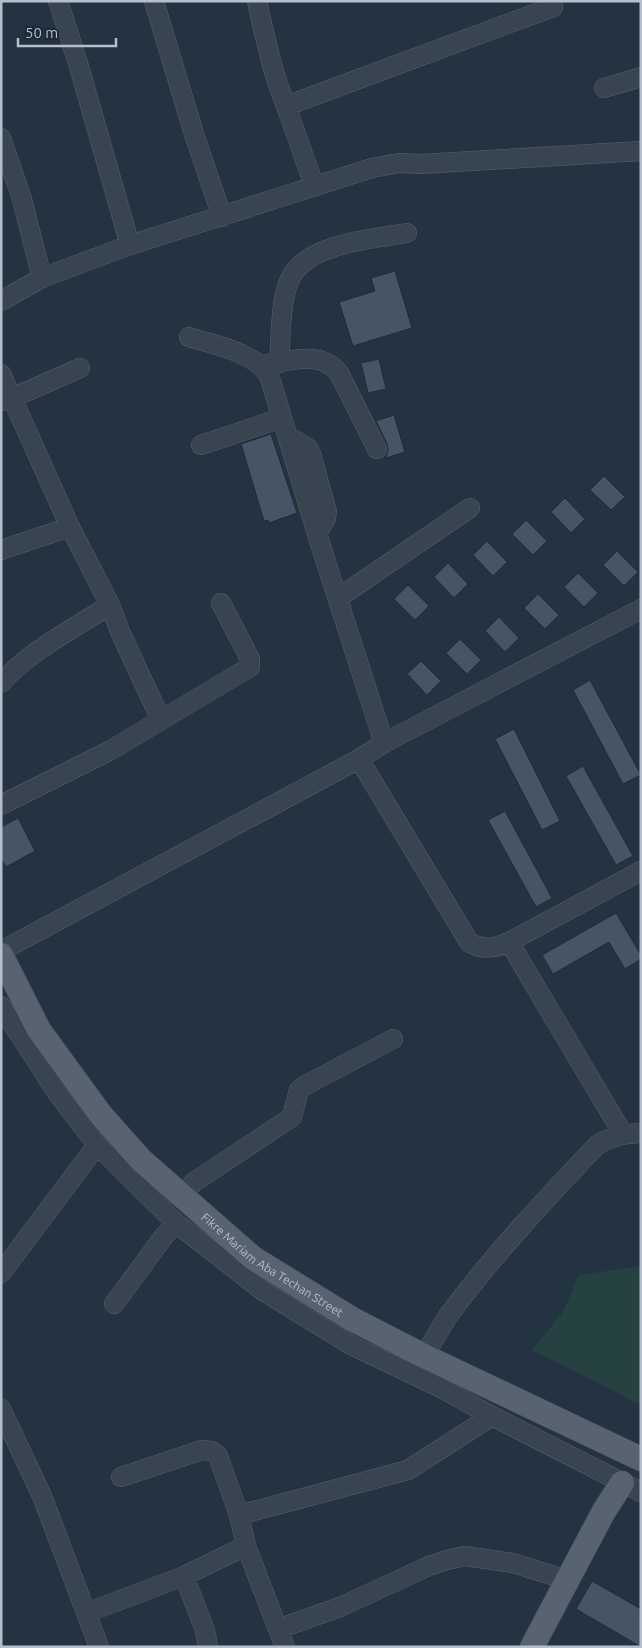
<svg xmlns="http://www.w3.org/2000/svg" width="642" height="1648" font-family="Ubuntu,sans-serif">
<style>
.green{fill:#264142}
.building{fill:#455565;stroke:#1f2b38}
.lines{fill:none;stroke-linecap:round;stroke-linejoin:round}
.minor-casing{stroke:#56626e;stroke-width:20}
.major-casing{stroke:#45505d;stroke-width:25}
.minor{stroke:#394451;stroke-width:19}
.major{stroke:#576371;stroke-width:24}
.labels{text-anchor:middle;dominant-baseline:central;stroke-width:5;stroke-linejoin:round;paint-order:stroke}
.street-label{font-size:12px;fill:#b5bfcb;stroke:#1d2936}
</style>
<rect width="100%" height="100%" fill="#243341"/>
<path class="green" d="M641,1266V1405L532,1350L563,1312L579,1275Z"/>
<path class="building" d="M395,271L412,328L353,346L339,302L375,291L371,278Z
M379,359L386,389L368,393L361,363Z
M394,415L405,452L386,458L388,450L387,444L376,421Z
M271,434L297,513L269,523L268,520L264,521L241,444Z
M604,476L625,497L611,510L590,490Z
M565,498L585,519L571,533L551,512Z
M526,520L547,541L533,555L512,534Z
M487,541L507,562L493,576L473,555Z
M617,551L638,572L624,586L603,565Z
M448,563L468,584L454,598L434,577Z
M578,573L598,593L584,607L564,587Z
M408,585L429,606L415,620L394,599Z
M538,594L559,615L545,629L524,608Z
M499,617L519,638L505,652L485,631Z
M460,639L481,660L467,674L446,653Z
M421,661L441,681L427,695L407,674Z
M590,680L641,775L623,784L573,690Z
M514,729L560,821L542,830L495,739Z
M583,766L633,856L616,865L566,776Z
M505,811L552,898L536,907L488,820Z
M18,818L35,851L6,867L1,859V827Z
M616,913L641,955V959L625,969L609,942L553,974L542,955Z
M592,1581L641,1609V1647L576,1609Z"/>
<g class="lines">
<defs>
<path id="minor" d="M58,1L78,63L130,245
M154,1L194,134L222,217
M257,1C265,37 272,72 286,106
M604,88L641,77
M1,138L22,199L42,278
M314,185L286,106L553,7
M1,301L42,278L130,245L372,168L399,163L421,164L641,151
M189,337C217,346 251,351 269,375L317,534L384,743
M279,363C281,339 280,300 290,279C307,243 373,239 407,233
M267,364C293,361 320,350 339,373L377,449
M1,374L12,398L80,368
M1,401L12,398L70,527L110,605L121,634L161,720
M288,436L308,448L311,454L327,512L326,518L317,534
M201,445L282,418
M1,550L70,527
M338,598L470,508
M1,683C31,650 73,629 110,605
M359,759L469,942C483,951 495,948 509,942L641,871
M1,805L111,750L250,667V659L221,603
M509,942L623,1134
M1,951L359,759L384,743L641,609
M1,1006L58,1094L97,1145L176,1223L263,1291L351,1345L441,1388L492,1416L641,1492
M181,1197L194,1182L292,1117L299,1090L304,1086L393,1039
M1,1273L97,1145
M114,1304L164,1236L176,1223
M424,1356C432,1343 440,1329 448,1316C493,1255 545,1200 597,1145C611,1136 624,1134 641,1133
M1,1409L42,1496L99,1647
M121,1477L202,1450L212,1451L218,1456L239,1515L246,1546L278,1629
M239,1515L408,1470L492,1416
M184,1576L205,1630L208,1647
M86,1613L184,1576L246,1546
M285,1647L278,1629L340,1607L429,1566L447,1560L465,1556L513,1563L567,1580"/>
<g id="major">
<path id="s1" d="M1,955L39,1030L101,1115L141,1160L253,1258L352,1319L424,1356L641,1459"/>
<path d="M532,1647L604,1511L622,1483"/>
</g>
</defs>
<use href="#minor" class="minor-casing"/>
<use href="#major" class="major-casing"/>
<use href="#minor" class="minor"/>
<use href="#major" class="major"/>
</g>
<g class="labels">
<g class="street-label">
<text stroke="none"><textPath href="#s1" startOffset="418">Fikre Mariam Aba Techan Street</textPath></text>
</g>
</g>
<rect width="642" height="1648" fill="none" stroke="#b5bfcb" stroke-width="5"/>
<path d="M18 38v8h98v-8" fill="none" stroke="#b5bfcb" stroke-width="2.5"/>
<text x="25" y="38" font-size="15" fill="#b5bfcb" stroke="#1d2936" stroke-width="4" paint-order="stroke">50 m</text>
</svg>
